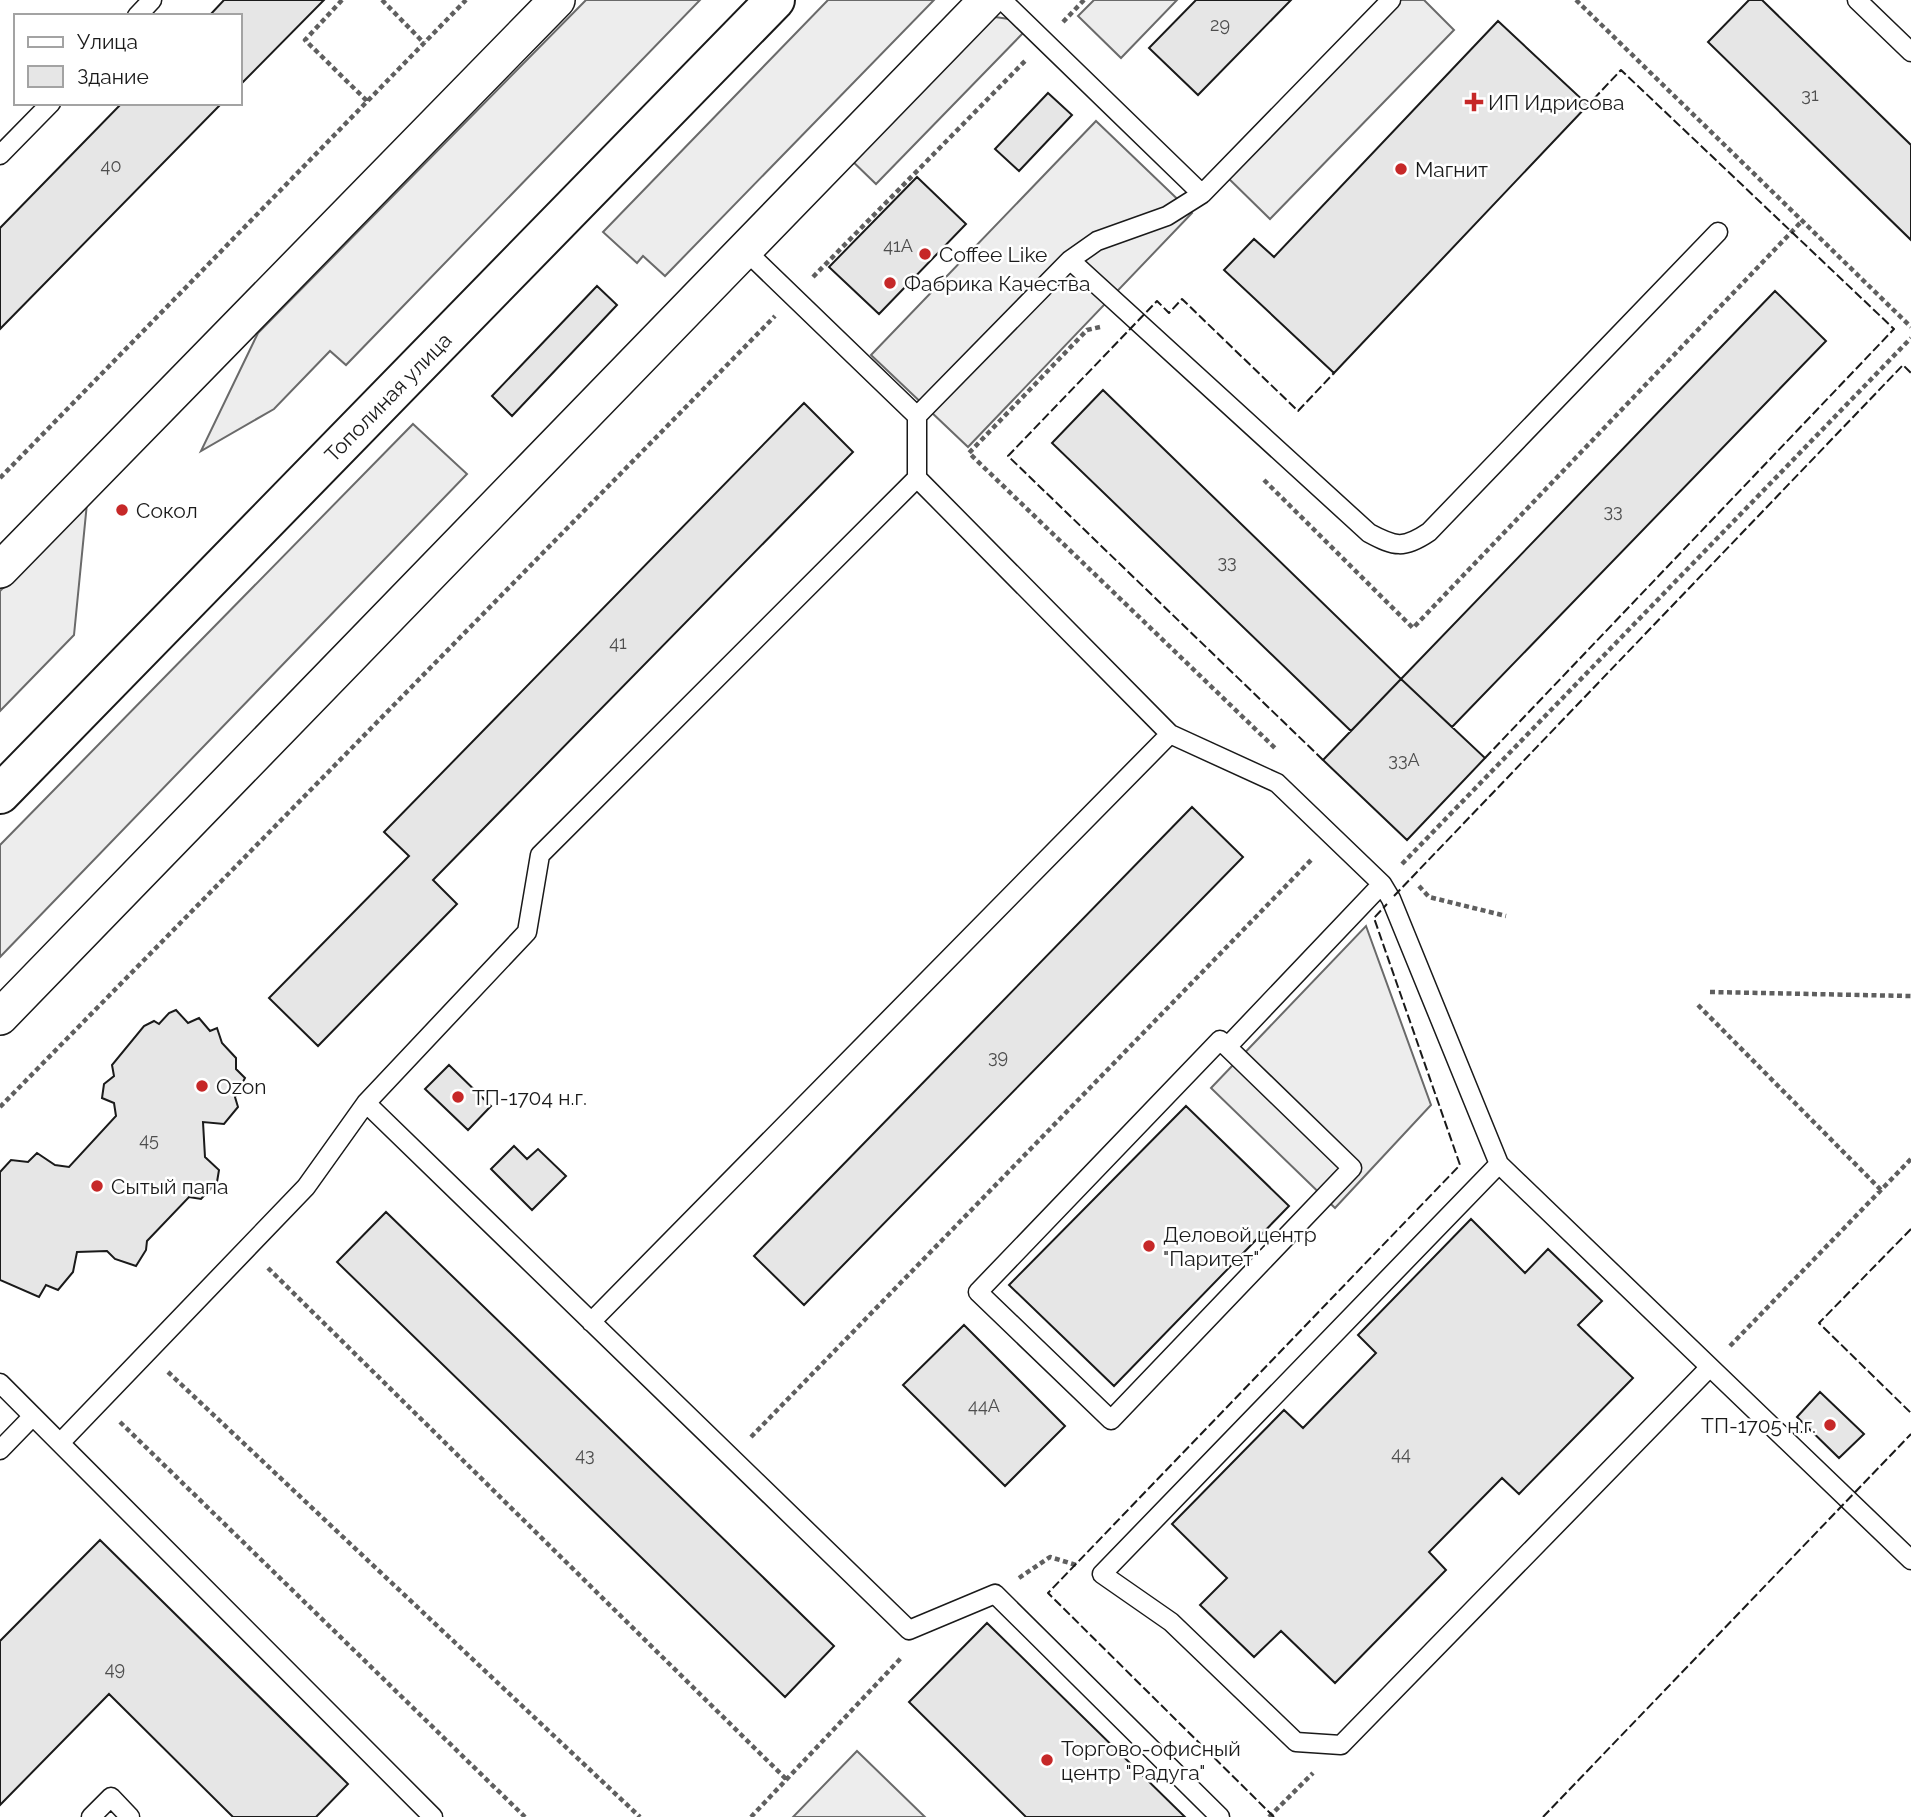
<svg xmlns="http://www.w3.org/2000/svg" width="1911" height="1817" font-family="Raleway,sans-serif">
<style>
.built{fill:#ededed;stroke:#6a6a6a;stroke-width:2}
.building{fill:#e6e6e6;stroke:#1a1a1a;stroke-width:2}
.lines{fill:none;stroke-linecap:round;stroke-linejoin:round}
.service-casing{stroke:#1a1a1a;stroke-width:21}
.minor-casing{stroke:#1a1a1a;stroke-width:38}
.secondary-casing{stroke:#1a1a1a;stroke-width:42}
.path{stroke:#5f5f5f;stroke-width:4.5;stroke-dasharray:5 3.5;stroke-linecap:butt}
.service{stroke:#fff;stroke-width:18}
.minor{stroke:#fff;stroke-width:35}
.secondary{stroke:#fff;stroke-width:38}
.fence{stroke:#1a1a1a;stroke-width:2;stroke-dasharray:9 3.5;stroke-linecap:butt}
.poi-dot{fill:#c62828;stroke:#fff;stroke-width:2.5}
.labels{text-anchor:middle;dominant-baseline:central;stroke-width:5;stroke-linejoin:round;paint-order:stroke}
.number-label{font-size:18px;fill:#4d4d4d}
.poi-label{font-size:21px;fill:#1a1a1a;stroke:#fff;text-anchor:start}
.street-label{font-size:21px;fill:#1a1a1a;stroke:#fff}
</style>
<rect width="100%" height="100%" fill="#fff"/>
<path class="built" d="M586,0H700L346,365L330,351L274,409L201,451L258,333Z
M828,0H934L665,276L643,256L637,263L603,232Z
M1094,0H1177L1121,58L1078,16Z
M1391,0H1424L1454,30L1270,219L1223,173Z
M995,17L1009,19L1026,30L876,184L846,155L983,18Z
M1096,121L1192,213L968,447L871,355Z
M413,424L467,474L0,957V845Z
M87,503L74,635L0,711V591Z
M1366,926L1431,1105L1335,1208L1211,1088Z
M857,1751L925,1817H793Z"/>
<path class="building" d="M224,0H324L240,85V16H209Z
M1196,0H1291L1198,95L1149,48Z
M1749,0H1762L1911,145V240L1708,42Z
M1498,21L1588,105L1334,373L1224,270L1254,239L1274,257Z
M1048,93L1072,115L1019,171L995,149Z
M122,103H222L0,329V228Z
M917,177L966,224L879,314L829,267Z
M597,286L617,305L512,416L492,396Z
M1775,291L1826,341L1452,727L1401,679Z
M1103,390L1401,679L1351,731L1052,443Z
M804,403L853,452L433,880L457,904L318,1046L269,998L409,856L384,832Z
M1401,679L1485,758L1407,840L1323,760Z
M1192,807L1243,857L804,1305L754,1256Z
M176,1010L188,1023L199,1018L210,1031L217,1028L222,1043L236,1058V1069L245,1078L235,1097L238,1107L224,1124L203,1122L205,1157L219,1170L217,1182L201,1199L189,1197L147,1241L146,1250L136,1266L115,1259L107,1251L77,1252L73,1272L58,1290L46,1285L39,1297L0,1280V1172L11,1160L28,1162L37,1153L55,1165L69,1167L116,1116L114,1103L102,1098L104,1084L114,1076L112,1065L144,1026L154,1021L159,1024L169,1013Z
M449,1065L491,1106L468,1130L425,1089Z
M1186,1106L1289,1206L1114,1386L1009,1285Z
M514,1146L527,1159L538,1149L566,1176L532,1210L491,1169Z
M386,1212L834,1646L785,1697L337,1262Z
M1471,1219L1525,1273L1548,1249L1602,1301L1578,1325L1633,1378L1519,1494L1502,1478L1429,1552L1446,1570L1335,1683L1281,1631L1254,1657L1200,1605L1227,1578L1172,1524L1284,1410L1303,1428L1376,1353L1358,1335Z
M964,1325L1065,1426L1005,1486L903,1385Z
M1820,1392L1864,1434L1839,1458L1797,1417Z
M100,1540L348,1784L316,1817H233L109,1694L0,1805V1641Z
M987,1623L1185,1817H1026L909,1702Z"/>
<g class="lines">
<defs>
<path id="service" d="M1002,0L1202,194L1391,0
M1857,0L1911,52
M137,16L152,0
M0,155L51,103
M744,249L917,416
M1070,260L1369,533C1395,547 1404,549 1429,532L1718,232
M917,478L1170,734L1277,783L1382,884L1391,899L1499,1164L1710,1367L1341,1745L1296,1742L1171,1622L1102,1574L1499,1164
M1220,1040L1352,1168L1111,1420L978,1292Z
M1227,1047L1382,884
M366,1103L909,1630L995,1594L1220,1817
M591,1322L1170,734
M1710,1367L1911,1560
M0,1383L433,1817
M60,1443L306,1187L366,1103L527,932L540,855L917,478V416L1070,260L1097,241L1167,216L1202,194
M0,1450L33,1416
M91,1817L111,1797L130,1817"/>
<path id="minor" d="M0,570L557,0
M0,1017L987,0"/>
<g id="secondary">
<path id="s1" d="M0,794L775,0"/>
</g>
</defs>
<use href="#service" class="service-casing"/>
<use href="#minor" class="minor-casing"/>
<use href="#secondary" class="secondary-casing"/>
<path class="path" d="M342,0L305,40L367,101
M382,0L424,43
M1576,0L1911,327
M1063,22L1084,0
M813,277L1025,61
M1100,327L1087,330L969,453L1276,749
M0,478L466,0
M1264,480L1413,628L1802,221
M1402,864L1911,338
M1419,886L1429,897L1506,916
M1710,992L1911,996
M1698,1005L1881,1190
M0,1107L775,316
M268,1268L786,1779
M1730,1346L1911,1159
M168,1372L640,1817
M120,1422L525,1817
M751,1437L1313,858
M1019,1578L1050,1557L1076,1565
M751,1817L902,1657
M1269,1817L1313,1773"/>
<use href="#service" class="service"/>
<use href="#minor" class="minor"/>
<use href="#secondary" class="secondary"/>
<path class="fence" d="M1485,758L1894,329L1621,70L1588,105
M1323,760L1008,456L1157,301L1169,313L1182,299L1298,411L1334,373
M1394,896L1903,365L1911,373
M1911,1229L1819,1323L1911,1413
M1274,1817L1048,1593L1460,1165L1374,918L1387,904
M1543,1817L1911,1434"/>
</g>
<g class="poi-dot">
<path d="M1470.5 91.5h7v7h7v7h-7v7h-7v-7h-7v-7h7z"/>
<circle cx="1401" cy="169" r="7"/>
<circle cx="925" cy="254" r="7"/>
<circle cx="890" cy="283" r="7"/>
<circle cx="122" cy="510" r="7"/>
<circle cx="202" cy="1086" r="7"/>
<circle cx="458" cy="1097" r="7"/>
<circle cx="97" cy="1186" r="7"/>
<circle cx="1149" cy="1246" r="7"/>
<circle cx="1830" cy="1425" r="7"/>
<circle cx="1047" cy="1760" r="7"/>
</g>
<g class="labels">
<g class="number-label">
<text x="1220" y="24">29</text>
<text x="1810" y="94">31</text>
<text x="111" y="165">40</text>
<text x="898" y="245">41А</text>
<text x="1613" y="510">33</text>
<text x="1227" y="561">33</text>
<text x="618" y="642">41</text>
<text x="1404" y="759">33А</text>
<text x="998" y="1056">39</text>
<text x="149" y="1139">45</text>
<text x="984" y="1405">44А</text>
<text x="1401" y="1453">44</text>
<text x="585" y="1454">43</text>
<text x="115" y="1668">49</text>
</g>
<g class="poi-label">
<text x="1488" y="102">ИП Идрисова</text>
<text x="1415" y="169">Магнит</text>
<text x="939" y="254">Coffee Like</text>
<text x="904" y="283">Фабрика Качества</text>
<text x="136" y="510">Сокол</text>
<text x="216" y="1086">Ozon</text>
<text x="472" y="1097">ТП-1704 н.г.</text>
<text x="111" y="1186">Сытый папа</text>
<text x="1163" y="1234">Деловой центр<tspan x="1163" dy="24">"Паритет"</tspan></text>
<text x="1816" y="1425" text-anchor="end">ТП-1705 н.г.</text>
<text x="1061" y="1748">Торгово-офисный<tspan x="1061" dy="24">центр "Радуга"</tspan></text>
</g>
<g class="street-label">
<text stroke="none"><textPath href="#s1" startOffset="555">Тополиная улица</textPath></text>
</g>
</g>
<rect x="14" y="14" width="228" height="91" fill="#ffffff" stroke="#a3a3a3" stroke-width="2"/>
<rect x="28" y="37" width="35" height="10" fill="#ffffff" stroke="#a3a3a3" stroke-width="2"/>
<text x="77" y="49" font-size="21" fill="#1a1a1a">Улица</text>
<rect x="28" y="66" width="35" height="21" fill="#e6e6e6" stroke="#a3a3a3" stroke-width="2"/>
<text x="77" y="84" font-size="21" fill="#1a1a1a">Здание</text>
</svg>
